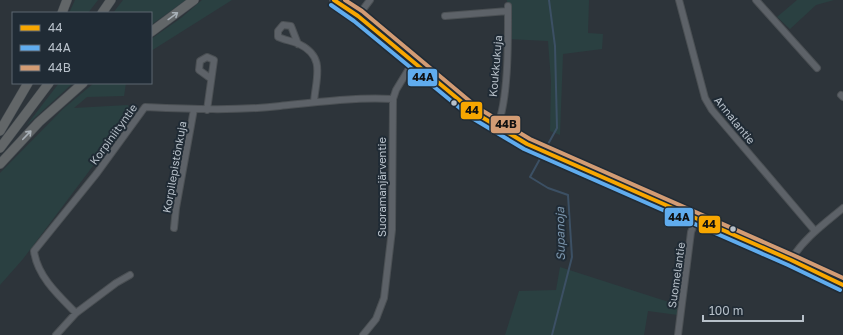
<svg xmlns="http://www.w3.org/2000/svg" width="843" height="335" font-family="'Golos Text',sans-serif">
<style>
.green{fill:#2a4041}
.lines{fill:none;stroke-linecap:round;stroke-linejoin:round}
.stream{stroke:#3c5064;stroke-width:2}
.minor-casing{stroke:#4b5054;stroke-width:8}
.major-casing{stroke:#4b5157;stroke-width:10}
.highway-casing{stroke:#4a5055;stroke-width:10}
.minor{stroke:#5d6268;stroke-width:6}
.major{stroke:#5f656a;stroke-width:8}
.highway{stroke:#626668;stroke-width:9}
.bus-1-casing{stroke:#202b35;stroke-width:7}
.bus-2-casing{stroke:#202b35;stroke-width:7}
.bus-3-casing{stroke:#202b35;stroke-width:7}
.bus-1{stroke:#f7a600;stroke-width:4}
.bus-2{stroke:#60acee;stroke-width:4}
.bus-3{stroke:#d39c74;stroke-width:4}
.oneway{stroke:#a7afb6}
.bus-dot{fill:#b8c1ca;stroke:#202b35;stroke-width:1.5}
.labels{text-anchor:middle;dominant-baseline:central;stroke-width:4;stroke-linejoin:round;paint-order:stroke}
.street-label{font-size:11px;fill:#b8c1ca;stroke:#202b35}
.water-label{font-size:12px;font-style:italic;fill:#7a94ab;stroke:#202b35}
.line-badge{stroke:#202b35;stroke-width:1.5}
.pale-badge-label{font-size:11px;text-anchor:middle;font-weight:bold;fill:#111}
</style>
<rect width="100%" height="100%" fill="#2d343a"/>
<path class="green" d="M75,0H98L88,13H69Z
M123,0H186L151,25V13H113Z
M202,0H232L151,51V39L181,18Z
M507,0H589L588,33L603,34L602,49L563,54L560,135L550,131L551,81L548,41L508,39Z
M797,0H834L816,5L790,29L777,17Z
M59,83H73L26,126Z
M94,83H126L124,96L87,97L74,108L128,105L132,114L23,259L0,285V173L63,109Z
M560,267L678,305V315L648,311L644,335H505L519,291L556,290Z"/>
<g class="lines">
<path class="stream" d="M547,146L557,128L555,46L549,0
M541,157L530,177L548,188L568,195L572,257L552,335"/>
<defs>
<path id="minor" d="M679,0L705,98L712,110L815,231
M756,0L817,68
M358,16L370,0
M445,16L508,11
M298,44L291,26L283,25L278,31V37C285,40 292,41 299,44C326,57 316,77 314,102
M841,95L843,97
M207,110L214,60L207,57L200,61L199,70L210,78
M497,127C509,98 508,38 508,6
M174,228L176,208L194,109
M791,260C803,239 824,224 843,208
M130,275L116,283L76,313C59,296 37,276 34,251L97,173L145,107C190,109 235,111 280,106C318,102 355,97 393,99
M56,335L76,313
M363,335L376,319L384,298L392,230L393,99L396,90L413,62
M678,335L691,232L696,219"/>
<path id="major" d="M334,0L358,16L475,113L527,144L791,260L843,285"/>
<path id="highway" d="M62,13L67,0
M102,13L111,0
M151,32L194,0
M0,131L28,83
M0,148L49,83
M0,164L39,122L83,83"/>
</defs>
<use href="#minor" class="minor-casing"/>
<use href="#major" class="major-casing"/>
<use href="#highway" class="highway-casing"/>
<use href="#minor" class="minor"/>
<use href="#major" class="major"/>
<use href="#highway" class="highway"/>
<defs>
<path id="bus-1" d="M334,0L358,16L475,113L527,144L791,260L843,285"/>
<path id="bus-2" d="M331,5L354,21L472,118L524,149L788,265L840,290"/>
<path id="bus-3" d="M345,0L362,11L478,108L530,139L793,255L843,278"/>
</defs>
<use href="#bus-1" class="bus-1-casing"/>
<use href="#bus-2" class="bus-2-casing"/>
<use href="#bus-3" class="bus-3-casing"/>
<use href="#bus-1" class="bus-1"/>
<use href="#bus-2" class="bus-2"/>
<use href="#bus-3" class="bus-3"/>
</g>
<defs><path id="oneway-shaft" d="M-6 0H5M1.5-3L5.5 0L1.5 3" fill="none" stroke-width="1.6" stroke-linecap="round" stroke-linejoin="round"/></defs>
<g class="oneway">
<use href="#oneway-shaft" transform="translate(173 16) rotate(-36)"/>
<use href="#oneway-shaft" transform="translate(27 135) rotate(-46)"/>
</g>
<g class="bus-dot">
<circle cx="454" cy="103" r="3.5"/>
<circle cx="733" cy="229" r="3.5"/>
</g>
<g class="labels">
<g class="street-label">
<text transform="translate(495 66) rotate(-85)">Koukkukuja</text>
<text transform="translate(735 120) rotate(51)">Annalantie</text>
<text transform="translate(113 134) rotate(-54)">Korpiniityntie</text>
<text transform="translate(174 167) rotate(-80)">Korpilepistönkuja</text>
<text transform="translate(381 187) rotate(-90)">Suoramanjärventie</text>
<text transform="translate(676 275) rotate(-82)">Suomelantie</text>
</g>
<g class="water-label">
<text transform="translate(560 234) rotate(-91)">Supanoja</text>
</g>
</g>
<g class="line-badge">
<rect x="407" y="68" width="31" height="19" rx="4" fill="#60acee"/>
<rect x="460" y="101" width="23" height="19" rx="4" fill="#f7a600"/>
<rect x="490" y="115" width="31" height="19" rx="4" fill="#d39c74"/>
<rect x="664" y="207" width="30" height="20" rx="4" fill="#60acee"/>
<rect x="698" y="215" width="23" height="19" rx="4" fill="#f7a600"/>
</g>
<g class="pale-badge-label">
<text x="423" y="81">44A</text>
<text x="472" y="114">44</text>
<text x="506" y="128">44B</text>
<text x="679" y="221">44A</text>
<text x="709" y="228">44</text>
</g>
<rect x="12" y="12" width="140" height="72" fill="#202b35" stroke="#5d6771"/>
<rect x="20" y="25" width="20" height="6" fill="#f7a600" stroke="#5d6771"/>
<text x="48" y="32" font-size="12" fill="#b8c1ca">44</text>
<rect x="20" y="45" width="20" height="6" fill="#60acee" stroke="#5d6771"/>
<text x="48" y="52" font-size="12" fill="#b8c1ca">44A</text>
<rect x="20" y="65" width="20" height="6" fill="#d39c74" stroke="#5d6771"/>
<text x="48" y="72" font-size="12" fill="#b8c1ca">44B</text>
<path d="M703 315v6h100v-6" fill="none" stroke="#b8c1ca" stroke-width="2"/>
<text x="709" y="315" font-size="12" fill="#b8c1ca" stroke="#202b35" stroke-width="3" paint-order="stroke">100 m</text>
</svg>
